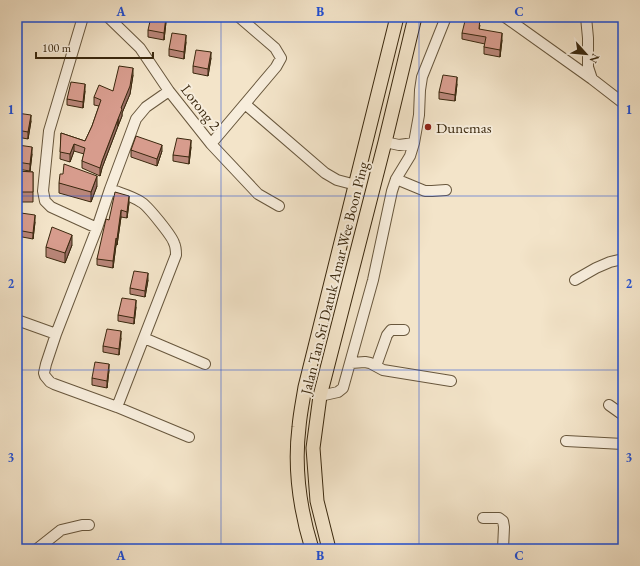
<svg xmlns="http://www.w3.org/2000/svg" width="640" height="566" font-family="'EB Garamond',serif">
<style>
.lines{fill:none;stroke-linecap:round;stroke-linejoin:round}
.minor-casing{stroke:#68573d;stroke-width:12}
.major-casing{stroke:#3a280e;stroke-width:15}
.minor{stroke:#f7eddc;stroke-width:10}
.major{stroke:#f3e4c9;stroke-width:13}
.wall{fill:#b98679;stroke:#3a280e}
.shaded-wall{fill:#966d63;stroke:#3a280e}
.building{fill:#d79c8d;stroke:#3a280e}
.grid{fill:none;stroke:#1d4ed8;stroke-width:1;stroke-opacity:0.55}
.poi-dot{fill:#8f2418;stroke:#f7eddc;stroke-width:1.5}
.labels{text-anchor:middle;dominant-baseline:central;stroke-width:4;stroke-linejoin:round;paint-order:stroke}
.street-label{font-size:15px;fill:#3a280e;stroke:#f7eddc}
.poi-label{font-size:15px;fill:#3a280e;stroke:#f7eddc;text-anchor:start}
.neatline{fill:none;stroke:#1d4ed8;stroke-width:1.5}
.grid-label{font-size:13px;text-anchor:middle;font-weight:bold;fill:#1d4ed8}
</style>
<rect width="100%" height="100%" fill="#f3e4c9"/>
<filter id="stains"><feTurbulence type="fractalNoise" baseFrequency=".005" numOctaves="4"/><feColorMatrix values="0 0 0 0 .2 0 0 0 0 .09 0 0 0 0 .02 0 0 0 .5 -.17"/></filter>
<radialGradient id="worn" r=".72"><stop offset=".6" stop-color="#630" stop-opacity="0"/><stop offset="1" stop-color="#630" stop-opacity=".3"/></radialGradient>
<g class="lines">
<defs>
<path id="minor" d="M83,17L49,131L43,191L45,201L51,207L97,228
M108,17L140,48L169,91L211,144L258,194L279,206
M505,17L592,79L623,103
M586,17L588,38V67L592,79
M169,91L146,107L136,119L110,189L97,228L56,334L46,364L44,373L45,376L50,382L54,384L117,407L189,437
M245,104L325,173L337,180L356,185
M385,142L399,145L414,143
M211,144L276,67L281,58L275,48L239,17
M396,179L425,191H432L446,190
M110,189C120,193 132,196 141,202C147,205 172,236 174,243C176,247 176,251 176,255L117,407
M575,280L596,268L610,262L623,259
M17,320L56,334
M144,338L205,364
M351,363L365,362L370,363L383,370L451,381
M376,366L387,335L391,330H404
M320,396L338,392L343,388L373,280L392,191L396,179L410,156L414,143L419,115L420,90L422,77L446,17
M609,405L623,415
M566,441L623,444
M483,518H499L503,521L504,527L503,549
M37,549L61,530L82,525H89"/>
<path id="major" d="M312,549C300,510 294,468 299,427C300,414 303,400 305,387L397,17
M329,549L317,501L313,448L320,396L385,142L415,17"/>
</defs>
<use href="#minor" class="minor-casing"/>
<use href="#major" class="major-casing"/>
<use href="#minor" class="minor"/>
<use href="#major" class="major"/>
</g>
<path class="wall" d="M166,22L164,40L148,37V30Z
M480,25L479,30L502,40L500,57L484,54V47L485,44L462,39V33Z
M186,42L184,59L169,56V49Z
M211,58L208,76L193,73V66Z
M133,75L130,94L122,113V116L118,126L102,168L100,176L82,168V161L84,154L74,151L70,162L60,159L61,133L85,141L92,126L99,106L94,105V97L113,91Z
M457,84L455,101L439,99V92Z
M85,91L83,108L67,105V99Z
M17,113L31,121L28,139L17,137Z
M191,147L189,164L173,161V155Z
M17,148L32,154L30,171L17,169Z
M131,150L162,151L157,166L131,157Z
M17,171L33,172V202H17Z
M59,183L97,186L91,202L59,193Z
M129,203L127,218L121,217L117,245H116L113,268L97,265V259L109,220Z
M35,222L33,239L17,236V230Z
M72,245L65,263L46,257V247Z
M148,280L145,297L130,294V288Z
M136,307L134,324L118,321V315Z
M121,338L119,355L103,352V346Z
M109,370L107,388L92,385V378Z"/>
<path class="shaded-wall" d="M166,17V22L164,40V33Z
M502,33V40L500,57V50Z
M186,35V42L184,59V52Z
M211,52V58L208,76V69Z
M133,68V75L130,94L122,113V116L118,126V119L121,108Z
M457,77V84L455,101V95Z
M85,84V91L83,108V102Z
M31,115V121L28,139V132Z
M118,119V126L102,168L100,176V168L102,161Z
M191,140V147L189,164V157Z
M74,144V151L70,162V154Z
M162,145V151L157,166V159Z
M32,147V154L30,171V164Z
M97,176V186L91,202V192Z
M129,196V203L127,218V212Z
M121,210V217L117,245V239Z
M35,215V222L33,239V233Z
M72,235V245L65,263V253Z
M116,238V245L113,268V261Z
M148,273V280L145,297V291Z
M136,300V307L134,324V318Z
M121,331V338L119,355V349Z
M109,364V370L107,388V381Z"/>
<path class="building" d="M151,17H166L164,33L148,30Z
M466,17L480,18L479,29L502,33L500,50L484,47L486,37L462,33Z
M172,33L186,35L184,52L169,49Z
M196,50L211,52L208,69L193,66Z
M119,66L133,68L130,86L121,108L122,109L118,119L102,161L100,168L82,161L85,148L74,144L70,154L60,152L61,133L85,141L92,126L101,100L94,97L99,85L113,91Z
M443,75L457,77L455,95L439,92Z
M71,82L85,84L83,102L67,99Z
M17,113L31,115L28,132L17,130Z
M136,136L162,145L157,159L131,150Z
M177,138L191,140L189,157L173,155Z
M18,145L32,147L30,164L17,162V148Z
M64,164L97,176L91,192L59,183L60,174H63Z
M17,171L33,172V192H17Z
M115,192L129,196L127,212L121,210L117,239L116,238L113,261L97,259L106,219L109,220Z
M21,213L35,215L33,233L17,230Z
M52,227L72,235L65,253L46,247Z
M134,271L148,273L145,291L130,288Z
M122,298L136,300L134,318L118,315Z
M107,329L121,331L119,349L103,346Z
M95,362L109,364L107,381L92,378Z"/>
<path class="grid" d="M221,17V549M419,17V549M17,196H623M17,370H623"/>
<circle class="poi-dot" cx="428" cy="127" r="4"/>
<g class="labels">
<g class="street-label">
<text transform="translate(201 107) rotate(52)">Lorong 2</text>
<text transform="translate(334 278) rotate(-76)">Jalan Tan Sri Datuk Amar Wee Boon Ping</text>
</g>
<g class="poi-label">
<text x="436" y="127">Dunemas</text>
</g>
</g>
<rect width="640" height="566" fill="none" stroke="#f3e4c9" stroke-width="44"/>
<g transform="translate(586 54) rotate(117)" stroke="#f7eddc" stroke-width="3" paint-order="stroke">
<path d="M0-3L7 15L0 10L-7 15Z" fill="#3a280e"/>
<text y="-6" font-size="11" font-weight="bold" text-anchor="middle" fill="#3a280e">N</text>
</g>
<path d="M36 52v6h117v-6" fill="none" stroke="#3a280e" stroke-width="2"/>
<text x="42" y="52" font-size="12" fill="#3a280e" stroke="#f7eddc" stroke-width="3" paint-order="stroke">100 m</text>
<rect x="22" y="22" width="596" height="522" class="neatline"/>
<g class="grid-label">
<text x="121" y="16">A</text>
<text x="320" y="16">B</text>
<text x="519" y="16">C</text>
<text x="11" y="114">1</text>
<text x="629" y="114">1</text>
<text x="11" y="288">2</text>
<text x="629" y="288">2</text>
<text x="11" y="462">3</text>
<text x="629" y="462">3</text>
<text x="121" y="560">A</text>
<text x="320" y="560">B</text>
<text x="519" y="560">C</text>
</g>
<rect width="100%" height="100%" filter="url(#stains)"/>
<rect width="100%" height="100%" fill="url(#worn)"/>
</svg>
